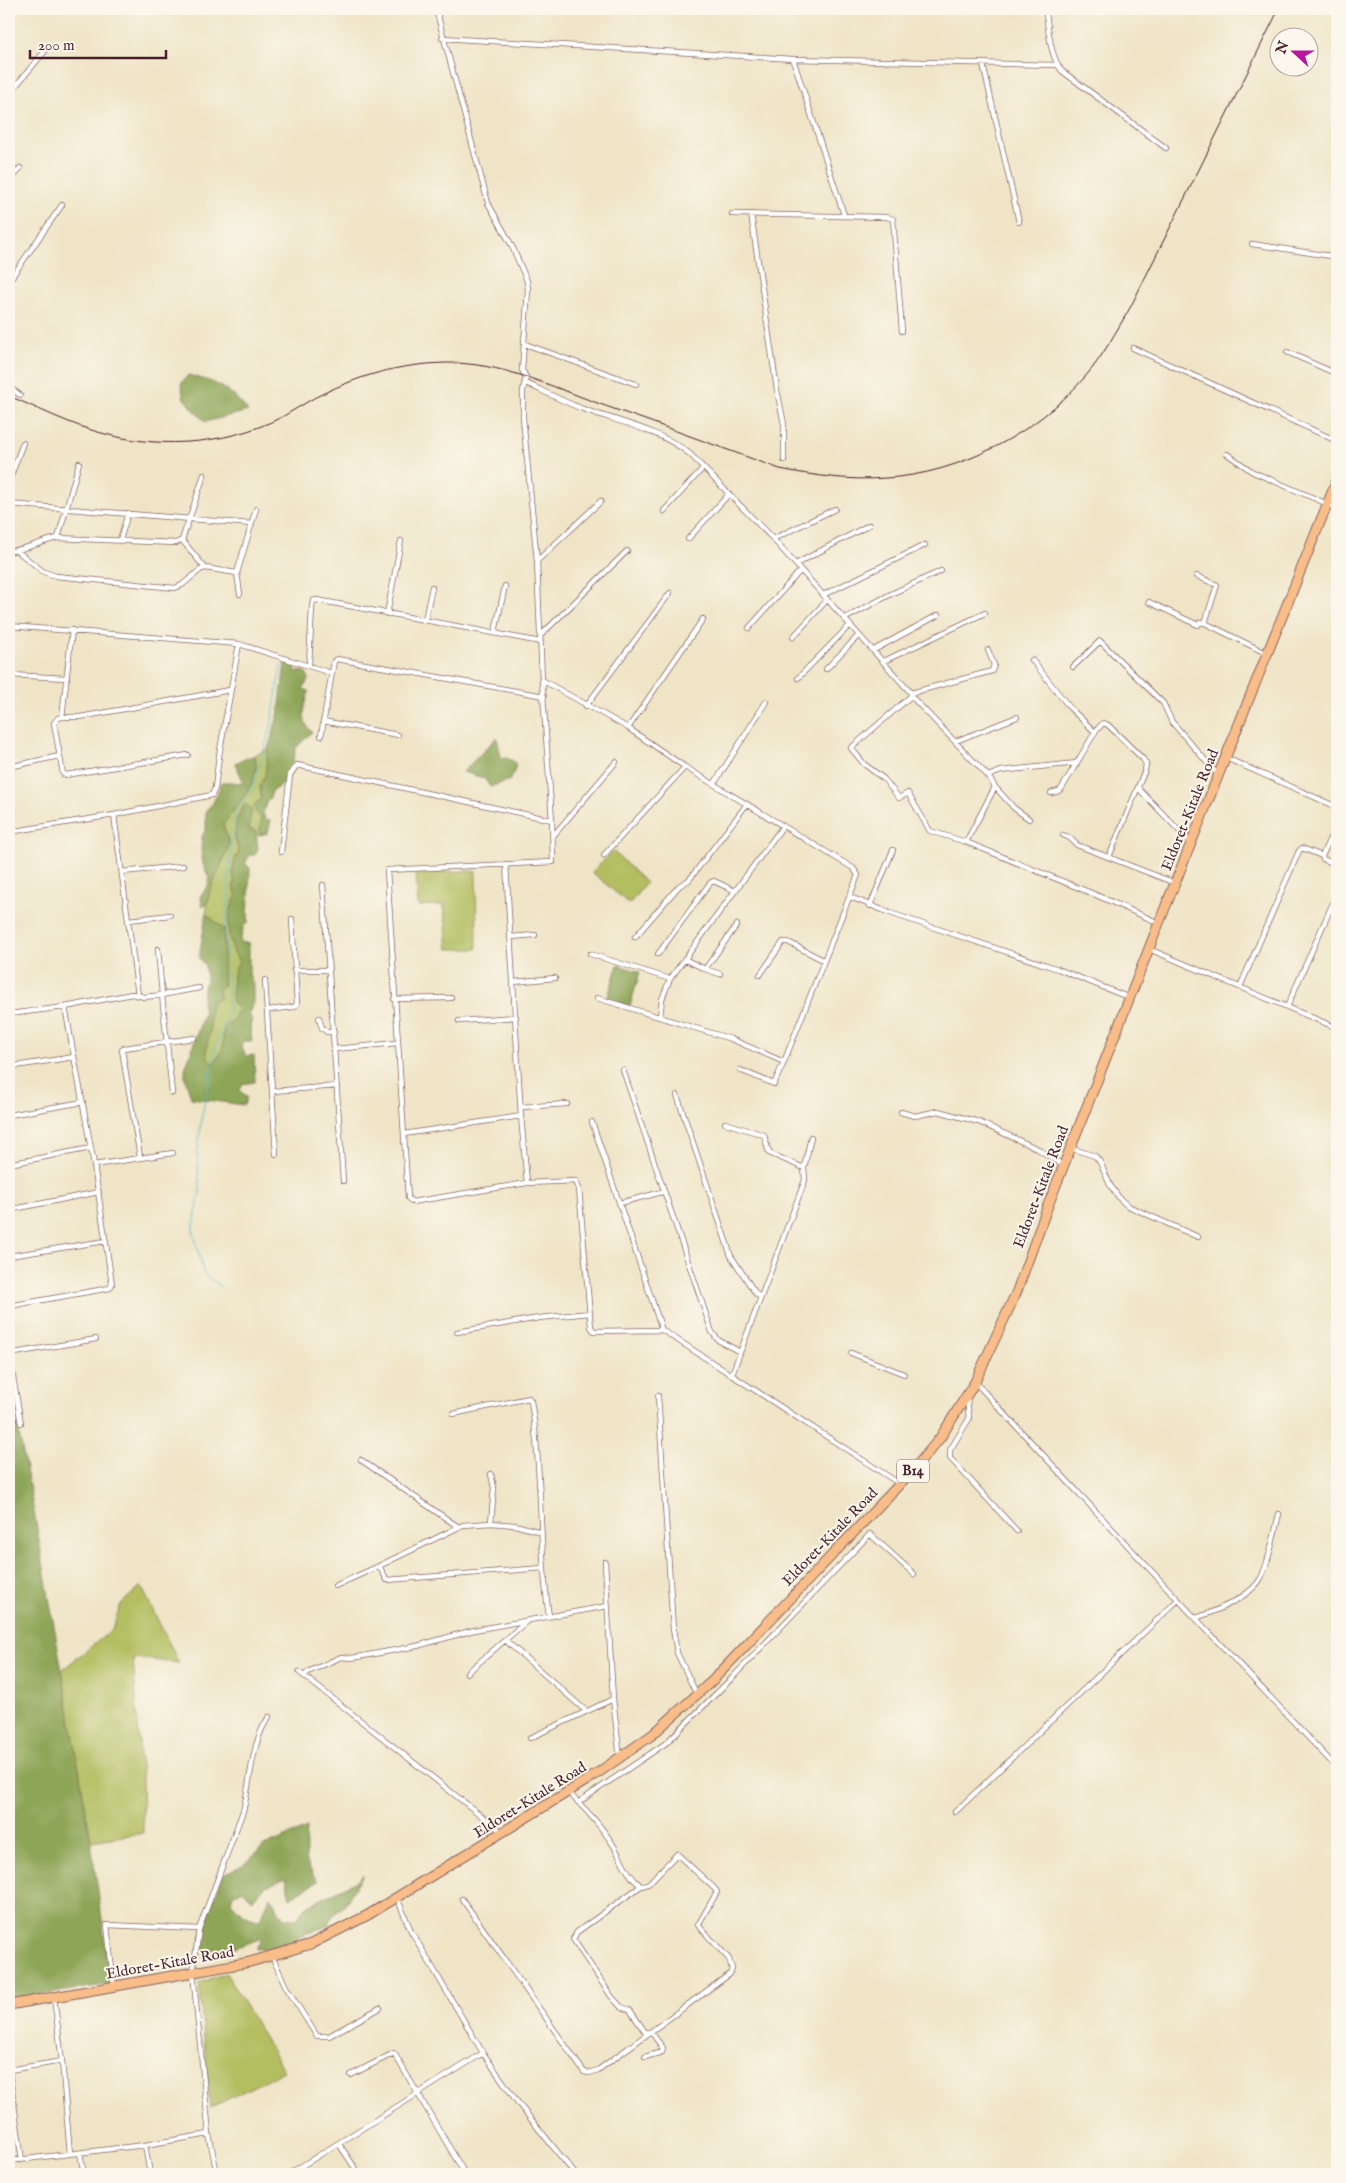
<svg xmlns="http://www.w3.org/2000/svg" width="1346" height="2183" font-family="'IM FELL English',serif">
<style>
.green{fill:#b2be60;stroke:#7e6e46}
.forest{fill:#8da556;stroke:#6c6240}
.lines{fill:none;stroke-linecap:round;stroke-linejoin:round}
.stream{stroke:#51b8cf;stroke-width:1}
.street-casing{stroke:#846461;stroke-width:6}
.highway-casing{stroke:#846461;stroke-width:11}
.street{stroke:#fff;stroke-width:4.5}
.highway{stroke:#f8bd89;stroke-width:9}
.rail{stroke:#4a1f2b;stroke-width:1}
.labels{text-anchor:middle;dominant-baseline:central;stroke-width:4;stroke-linejoin:round;paint-order:stroke}
.shield{fill:#fbf7ec;stroke:#7f6065;stroke-width:1}
.shield-label{font-size:14px;font-weight:bold;fill:#4a1f2b}
.street-label{font-size:15px;fill:#4a1f2b;stroke:#fbf7ec}
</style>
<rect width="100%" height="100%" fill="#fbf7ec"/>
<filter id="ink" filterUnits="userSpaceOnUse"><feTurbulence type="fractalNoise" baseFrequency=".02" numOctaves="2"/><feDisplacementMap in="SourceGraphic" scale="10" xChannelSelector="R" yChannelSelector="G"/><feConvolveMatrix kernelMatrix="1 2 1 2 8 2 1 2 1" color-interpolation-filters="sRGB"/></filter>
<filter id="wash" filterUnits="userSpaceOnUse"><feTurbulence type="fractalNoise" baseFrequency=".0096" numOctaves="4" result="noise"/><feDisplacementMap in="SourceGraphic" scale="20" xChannelSelector="R" yChannelSelector="G"/><feGaussianBlur stdDeviation="1.12" result="paint"/><feColorMatrix in="noise" values="0 0 0 0 0 0 0 0 0 0 0 0 0 0 0 0 0 1.4 0 .05"/><feComposite in="paint" operator="in"/></filter>
<g filter="url(#wash)">
<rect width="100%" height="100%" fill="#efe4c6"/>
<path class="green" d="M268,749L265,776L260,785L261,799L257,814L261,817L260,835L256,836V831L248,829L252,809L234,835L239,853L233,887L238,895C225,915 226,942 239,961L233,976V989L238,1009L234,1020L223,1033V1048L214,1065L208,1060L205,1046L210,1030L208,1012L218,989L223,986L224,929L206,914L209,893L228,849L229,843L223,825C237,803 261,783 255,755Z
M613,851L646,883L629,904L592,872Z
M476,871L477,949H448L444,905L418,906L416,872Z
M141,1586L179,1663L133,1658L142,1781L143,1833L91,1841L62,1670L112,1630L121,1604Z
M226,1973L284,2071L210,2108L199,1983Z"/>
<path class="forest" d="M188,375C218,383 227,386 248,411L205,422L184,399L181,384Z
M287,660L294,662L296,672L305,671L309,678L303,689L309,691C305,707 299,720 312,732L296,748L292,766L287,772L286,782L272,791L270,798L266,802V808L263,811L265,820H271L268,833L260,835L261,817L254,811L256,809L254,805L261,799L260,785L265,776L268,749L279,712L285,662Z
M497,737L501,757C519,761 518,764 510,780L490,787L484,778L463,772Z
M255,755C261,783 237,803 223,825L229,843L228,849L209,893L207,905L202,906L201,895L208,886L209,879L203,864L201,850L202,837L206,828V810L213,803L222,782L244,783L235,763Z
M245,804L252,809L248,829L256,831L258,849L255,855H250L245,863L250,868L248,923L244,925L240,942L249,943V974L253,984V1003L249,1014L252,1020L250,1026L252,1041H243L241,1046L246,1056L254,1055L255,1082L242,1084L240,1091L247,1097L244,1105L191,1098L185,1077V1069L204,1013L202,1001L206,977L205,965L199,958L206,914L224,929L223,986L218,989L221,999L213,1000C209,1010 210,1017 210,1028C210,1042 200,1053 214,1064L223,1048L224,1026L234,1020L238,1009L232,1003L233,976L239,961C226,942 225,915 237,895L233,887L235,882C231,874 233,859 239,853C233,833 234,821 245,804Z
M618,965L640,972L630,1006L607,999Z
M9,1388C28,1470 41,1554 56,1637C76,1752 97,1867 110,1984L9,2000Z
M307,1828C306,1852 302,1861 318,1881L290,1898L286,1878L266,1886L252,1900L243,1890L233,1895L231,1902C239,1911 247,1919 260,1920L270,1897L284,1918L296,1919L307,1906L355,1882L363,1874L344,1906L332,1916L329,1926L305,1933L297,1940L270,1948L256,1949L262,1938L206,1958L201,1938L211,1906L224,1874L245,1864L264,1846Z"/>
<g class="lines">
<path class="stream" d="M222,1288L204,1274L193,1230L200,1192L197,1155L201,1120L218,1039L229,1014L225,927L228,914L230,851L236,807L251,793L271,727L281,666"/>
</g>
</g>
<g filter="url(#ink)">
<g class="lines">
<defs>
<path id="street" d="M436,9L488,203L512,246L527,281L528,290L522,370L526,377L523,391V418L537,561L542,680L552,820L553,862L387,870L408,1198L412,1202L527,1183L576,1181L579,1189L591,1327L594,1331L662,1330L900,1484
M1045,9C1049,28 1049,55 1062,71L1166,148
M442,38L793,59L1058,65
M793,59L844,215
M983,64L1019,222
M9,94L45,51
M9,183L20,168
M732,214L887,217L893,219L902,331
M751,214L777,390L784,424V460
M1252,244L1337,257
M9,281L62,205
M525,344L636,384
M1133,348L1337,441
M1287,352L1337,374
M526,383C545,392 564,402 583,409C619,422 660,430 690,454L773,539L911,693V696L988,776L1001,771L1077,763
M9,387L20,395
M1227,454L1253,472L1337,508
M9,481L23,443
M9,504L252,524
M664,511L703,468
M58,538L79,463
M688,539L729,494
M773,539L835,509
M120,540L128,513
M182,540L205,568
M9,551C22,551 42,541 58,538L176,543L182,540L204,475
M17,551L44,572L56,576L175,588L182,585L200,570L205,568L237,573
M537,561L601,501
M796,564L869,525
M1197,576L1217,585L1205,623
M240,594L237,573L256,509
M823,595L925,545
M1149,602L1198,625L1200,622L1205,623L1268,654
M387,614L401,541
M844,619L893,593L941,571
M425,620L432,587
M9,626L239,644L331,673
M749,628L801,570
M72,630L62,717L58,718L54,723L63,774L66,775L188,755
M495,632L505,586
M540,636L627,551
M793,637L827,600
M874,650L938,615
M1032,660L1070,708L1095,732
M884,661L985,613
M309,665L312,607L313,601L317,600L541,642
M1073,667L1100,641L1163,703L1172,722L1218,775
M826,669L859,635
M9,675L67,678
M798,678L850,625
M542,680L628,728L685,767L853,868L858,875L784,1062L731,1039L597,998
M911,693L992,671L994,665L988,650
M911,696L851,748L864,764L884,779L899,798L908,793L930,831L966,842L1096,895L1159,923
M586,706L670,593
M62,717H80L230,690
M323,721L398,735
M628,728L703,619
M321,736L334,661L337,659L544,696
M956,741L1017,717
M1226,758L1337,807
M9,767L59,756
M714,784L766,702
M995,787L1014,808L1029,819
M1138,788L1191,843
M1051,793L1059,791L1062,788L1095,732L1103,723L1108,725L1143,759L1146,764L1145,770L1109,857
M114,815L138,995
M1337,823L1322,856L1323,859L1337,865
M9,832L114,815L212,795L215,788L219,756L239,644
M1063,835L1070,838L1077,845L1175,883
M553,836L616,762
M966,842L995,787L988,776
M281,852L290,775L297,765L552,820
M604,855L685,767
M506,864L521,1116L527,1183
M122,872L183,866
M323,885L343,1181
M850,897L890,913L1058,969L1130,998
M870,906L893,850
M129,920L170,915
M511,937L535,935
M635,937L679,886L689,880L747,804
M158,949L162,995L199,988
M1149,949L1337,1028
M590,954L670,979
M658,954L710,883L714,881L735,891
M684,959L705,969L737,925
M705,969L720,974
M294,970H329
M760,975L783,942H788L823,960
M265,980L276,1154
M514,982L555,978
M1240,987L1299,851L1302,848L1322,856
M394,999L451,998
M1287,1007L1337,894
M268,1010L294,1007L297,1004L292,919
M9,1014L65,1007L132,994L144,997L162,995L172,1093
M660,1017L662,999L670,979L783,826
M319,1018L322,1028L327,1032H334
M459,1021L516,1017
M335,1049L397,1043
M9,1067L74,1057
M623,1070L712,1332L718,1340L740,1352
M740,1070L774,1084L784,1062
M273,1091L337,1086
M677,1095L731,1256L756,1294L761,1297L732,1374
M521,1107L567,1104
M901,1112L915,1116L938,1111L979,1122L1038,1149L1064,1166
M9,1115L83,1102
M592,1122L662,1330
M725,1123L764,1135L769,1153L804,1168
M404,1134L521,1116
M1070,1148L1095,1156L1100,1162L1110,1185L1120,1199L1128,1206L1198,1237
M140,1157L122,1050L124,1048L194,1038
M9,1164L91,1148
M94,1165L173,1153
M620,1203L662,1192
M9,1210L99,1192
M9,1256L106,1241
M761,1297L805,1180L804,1168L811,1137
M9,1306L110,1288L112,1284L94,1165L65,1007
M457,1332L539,1318L590,1313
M851,1353L904,1374
M9,1354L96,1339
M9,1354L21,1423
M975,1382L1186,1608L1337,1768
M658,1396L673,1629L677,1653L697,1695
M967,1397L969,1419L950,1450V1458L1017,1531
M453,1414L529,1398L531,1401C543,1472 538,1545 549,1616
M361,1460L457,1526
M491,1474L494,1488L491,1523
M605,1562L613,1699L620,1758
M379,1566L463,1525L491,1523L515,1525L541,1532
M335,1586L379,1566L387,1580L543,1568
M1196,1618C1216,1611 1250,1598 1261,1578C1270,1559 1274,1535 1279,1514
M505,1640L586,1711
M299,1672L502,1832
M467,1673L527,1621
M305,1675L308,1672L341,1657L352,1658L417,1646L474,1630L608,1606
M530,1738L613,1699
M579,1802L666,1743L731,1679L870,1534L914,1574
M955,1812L1178,1600
M641,1886L577,1932L573,1939L611,1996L621,2007L630,2010L645,2032H651L663,2048L662,2052L645,2057
M397,1898L411,1931L483,2053L518,2103L575,2174
M462,1899L584,2072L589,2073L598,2070L730,1974L732,1969L729,1959L698,1925L717,1892L714,1888L677,1854L648,1884L641,1886C625,1874 621,1855 610,1840C598,1822 583,1807 568,1792
M272,1956L286,1987L317,2036H329L380,2008
M114,1987L107,1925L199,1929
M54,1997L62,2061L70,2154
M9,2070L22,2160
M9,2070L62,2061
M351,2075L394,2053L465,2174
M339,2144L359,2174
M145,2145L209,2134
M80,2153L84,2174
M9,2161L145,2145L150,2174
M217,2174L209,2134L193,1973L199,1929L243,1811C251,1782 251,1741 269,1717
M289,2174L483,2053"/>
<path id="highway" d="M9,2005L250,1962L311,1944L368,1915L592,1777L652,1735L713,1680L915,1468L940,1438L975,1382L1017,1291L1047,1208L1159,923L1337,480"/>
</defs>
<use href="#street" class="street-casing"/>
<use href="#highway" class="highway-casing"/>
<use href="#street" class="street"/>
<use href="#highway" class="highway"/>
<path class="rail" d="M9,396C35,407 61,420 88,429C151,450 222,447 282,417C293,411 303,404 314,398C357,376 398,364 447,363C499,362 551,386 600,404C660,425 720,447 780,469C815,476 850,481 886,478C960,474 1036,433 1084,378C1103,357 1116,331 1130,308L1279,9"/>
</g>
</g>
<g class="labels">
<rect class="shield" x="897" y="1459.5" width="32" height="23" rx="4"/>
<g class="shield-label">
<text x="913" y="1471">B14</text>
</g>
<g class="street-label">
<text transform="translate(1190 810) rotate(-68)">Eldoret-Kitale Road</text>
<text transform="translate(1041 1187) rotate(-69)">Eldoret-Kitale Road</text>
<text transform="translate(830 1537) rotate(-46)">Eldoret-Kitale Road</text>
<text transform="translate(530 1800) rotate(-32)">Eldoret-Kitale Road</text>
<text transform="translate(170 1963) rotate(-10)">Eldoret-Kitale Road</text>
</g>
</g>
<rect width="1346" height="2183" fill="none" stroke="#fbf7ec" stroke-width="30"/>
<g transform="translate(1294 52) rotate(291)"><circle r="24" fill="#fbf7ec" stroke="#b4a19f"/>
<path d="M0-4L9 19L0 12L-9 19Z" fill="#b5179e"/>
<text y="-8" font-size="14" font-weight="bold" text-anchor="middle" fill="#4a1f2b">N</text>
</g>
<path d="M30 50v8h136v-8" fill="none" stroke="#4a1f2b" stroke-width="2.5"/>
<text x="38" y="50" font-size="15" fill="#4a1f2b" stroke="#fbf7ec" stroke-width="4" paint-order="stroke">200 m</text>
</svg>
